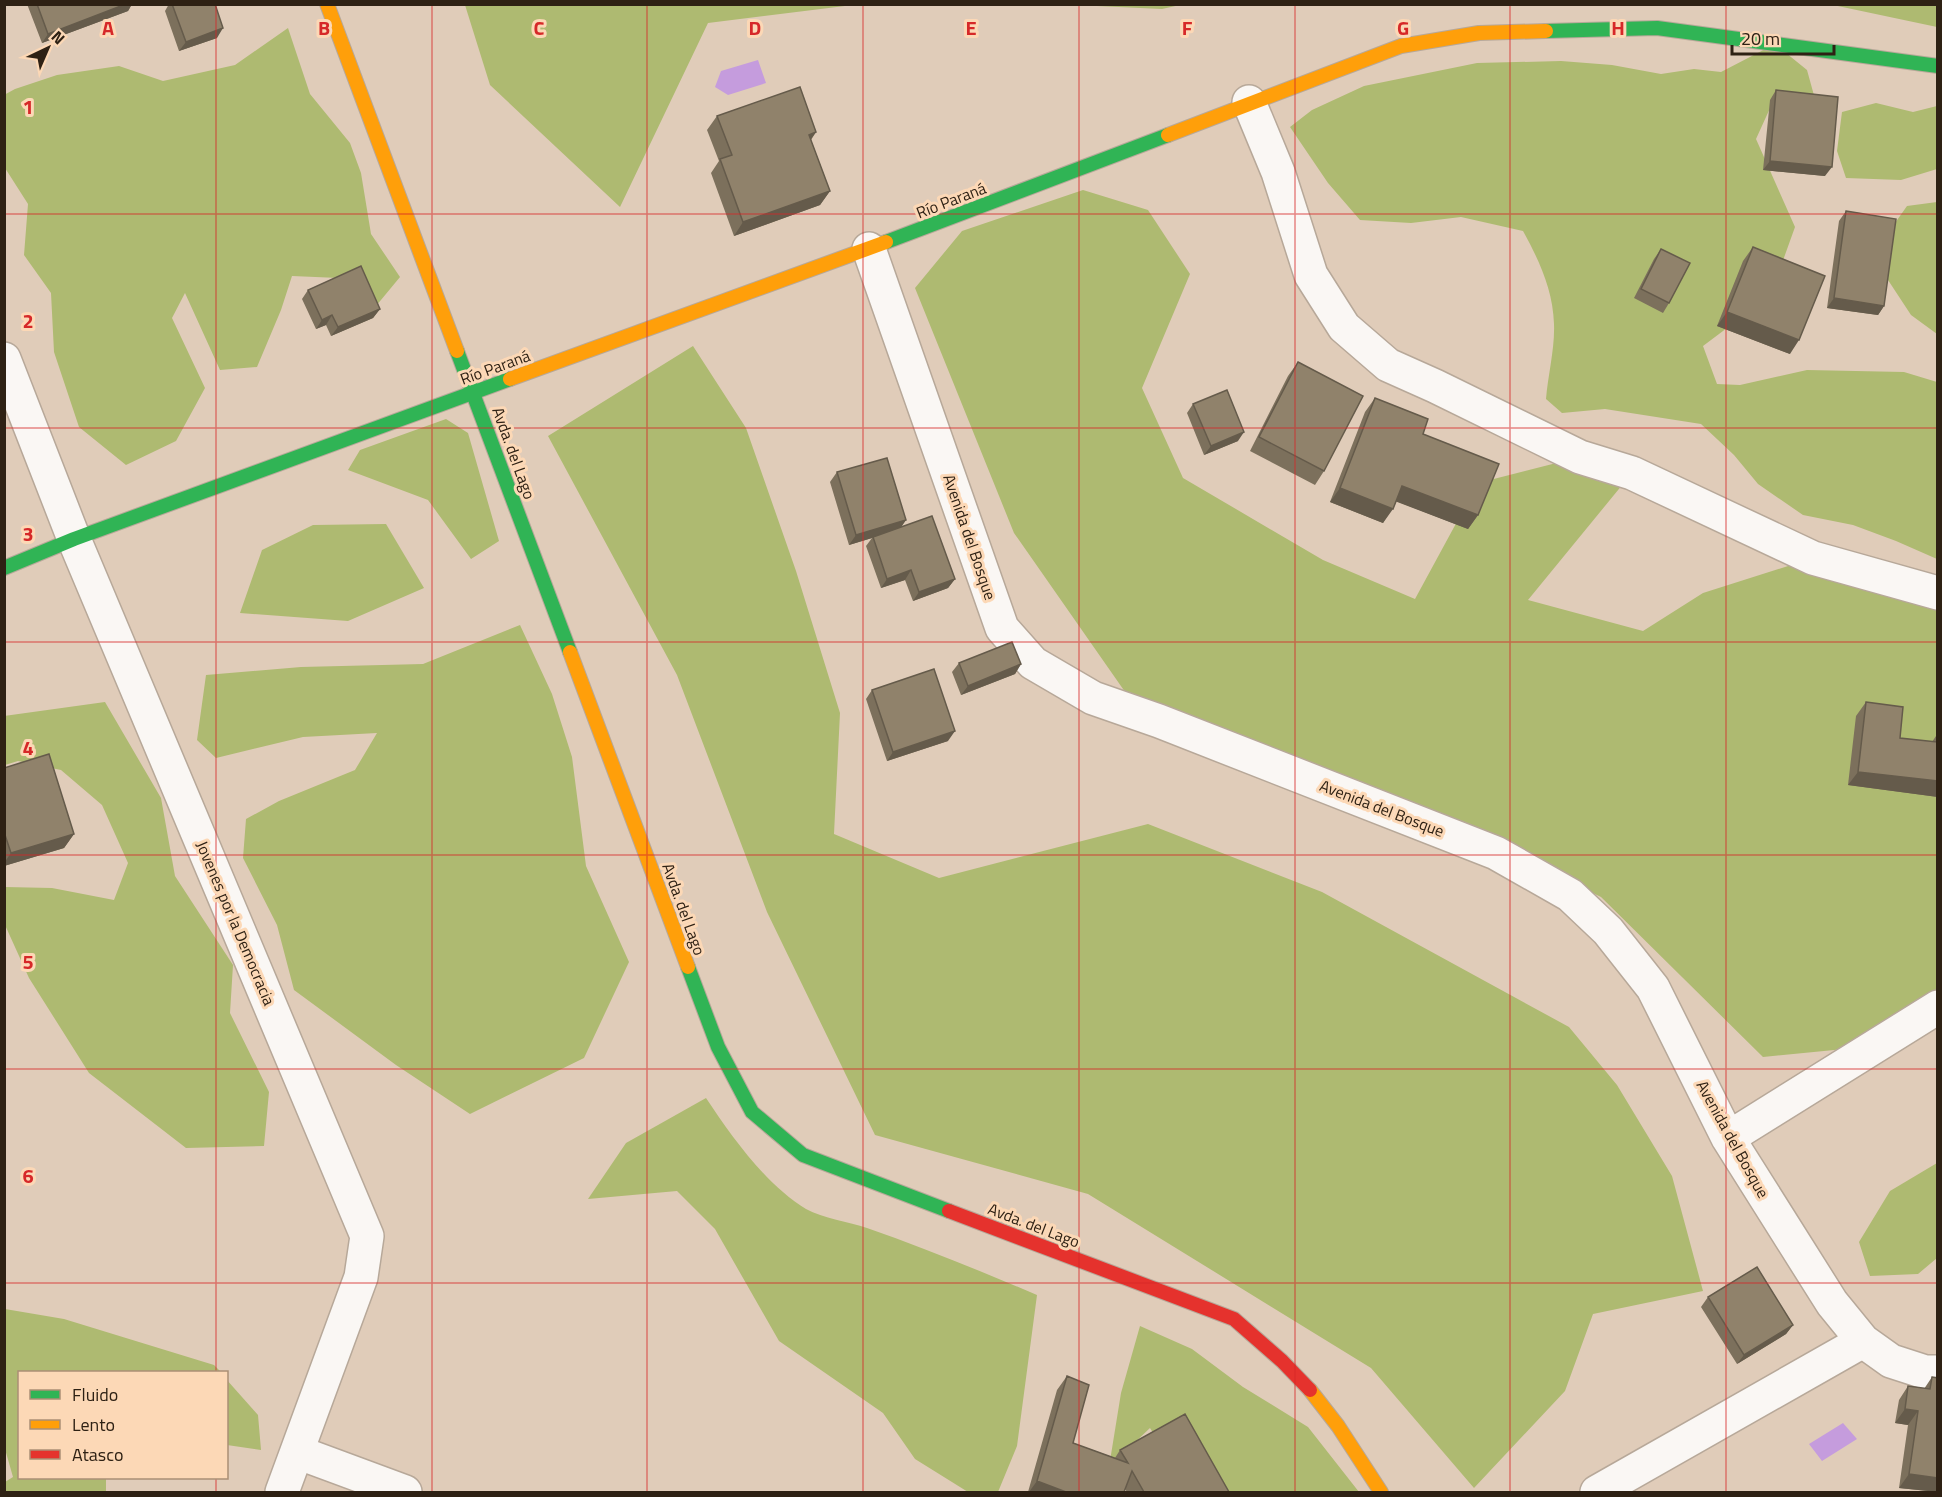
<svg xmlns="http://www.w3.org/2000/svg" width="1942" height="1497" font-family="'Titillium Web',sans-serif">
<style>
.forest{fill:#aeba71}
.water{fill:#c59cdd}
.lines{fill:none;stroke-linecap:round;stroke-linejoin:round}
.street-casing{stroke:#b7a899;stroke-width:36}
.fast-casing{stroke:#b7a899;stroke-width:16}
.slow-casing{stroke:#b7a899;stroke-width:16}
.jam-casing{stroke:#b7a899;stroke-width:16}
.street{stroke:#faf7f4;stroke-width:33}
.fast{stroke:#30b455;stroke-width:14}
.slow{stroke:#ff9f0a;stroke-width:14}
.jam{stroke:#e5322d;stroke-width:14}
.wall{fill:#7c705c}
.shaded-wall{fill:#655b4b}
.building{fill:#90826b;stroke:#655b4b;stroke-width:1.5}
.grid{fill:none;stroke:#d62828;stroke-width:1.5;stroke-opacity:0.55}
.labels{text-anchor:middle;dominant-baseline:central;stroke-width:6;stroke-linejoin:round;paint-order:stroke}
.street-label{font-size:16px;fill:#2e2114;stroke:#fcd8b6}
.grid-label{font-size:20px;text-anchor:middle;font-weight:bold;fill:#d62828;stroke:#fcd8b6;stroke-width:6;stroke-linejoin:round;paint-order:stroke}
</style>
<rect width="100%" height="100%" fill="#e0ccb9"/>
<path class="forest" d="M465,5V4L853,5L708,23L620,207L490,85Z
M1075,5H1180L1162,9Z
M1833,5H1937V27Z
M288,28L310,94L350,143L361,173L371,234L400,277L376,306L362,279L292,276L281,310L257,367L220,370L185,293L172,318L205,388L176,441L126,465L79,427L54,352L51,293L24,255L28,204L5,168L4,95L15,89L57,75L119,66L163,81L235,65Z
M1775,44L1807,70L1815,99L1776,95L1756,139L1795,227L1781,266L1731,325L1703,346L1717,384L1740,385L1807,370L1904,372L1937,382V559L1896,541L1853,525L1803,515L1758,484L1734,455L1701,424L1605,409L1562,413L1546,399C1548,375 1555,348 1554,324C1553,290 1539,260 1523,231L1461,217L1411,223L1360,220L1328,183L1290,127L1312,110L1364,86L1477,63L1561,61L1612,65L1661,74L1694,69L1721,72Z
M1876,103L1913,112L1937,106V169L1901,180L1846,178L1837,151L1842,112Z
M1083,190L1148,210L1190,274L1142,388L1183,478L1323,560L1415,599L1478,483L1580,457L1632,473L1528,600L1643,631L1703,593L1813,558L1937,593V995L1875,1046L1763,1057L1601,897L1384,791L1130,699L1014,533L915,288L962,231Z
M1937,202V334L1911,315L1888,280V233L1907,206Z
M693,346L746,428L796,571L840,713L834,834L939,878L1148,824L1322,892L1569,1027L1617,1085L1672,1176L1703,1291L1593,1314L1565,1391L1474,1488L1371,1368L1088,1194L875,1135L767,912L677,675L548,436Z
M446,419L468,433L499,541L471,559L428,500L348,470L360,450Z
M386,524L424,588L348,621L240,613L262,550L313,525Z
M520,625L552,694L572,757L586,866L629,962L584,1058L470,1114L396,1065L294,990L277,925L243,858L246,819L279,801L355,770L377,733L303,737L216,758L197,740L206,675L301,667L423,664Z
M105,702L161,798L175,876L233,965L230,1013L269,1092L264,1146L186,1148L89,1073L29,978L5,925V887L52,888L114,900L128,863L102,805L61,770L18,761L5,765L4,716Z
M706,1098C732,1137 766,1185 806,1209C823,1218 849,1222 867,1228C924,1248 981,1271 1037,1295L1017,1446L998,1492H968L915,1459L883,1413L779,1341L715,1229L677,1191L588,1199L626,1143Z
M1937,1163V1258L1918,1274L1870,1276L1859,1242L1890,1191Z
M5,1309L64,1319L214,1365L221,1372H20V1478H106V1492H5V1482L13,1477L5,1449Z
M1140,1326L1192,1349L1243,1387L1308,1427L1359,1492H1194L1182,1479L1150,1428L1109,1467L1121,1393Z
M226,1379L258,1415L261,1450L227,1445Z"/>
<path class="water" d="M758,60L766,83L728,95L715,87L721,71Z
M1843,1423L1857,1439L1822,1461L1809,1444Z"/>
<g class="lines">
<defs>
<path id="street" d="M1249,102L1278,172L1311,275L1344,327L1388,365L1435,386L1580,457L1632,473L1813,558L1938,593
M869,249L1002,628L1033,663L1093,698L1159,721L1496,853L1570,895L1608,931L1653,988L1728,1138L1832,1303L1863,1341L1891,1361L1925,1372H1938
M4,359L74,539L367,1236L361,1277L282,1492
M1728,1138L1938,1007
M297,1452L405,1492
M1597,1492L1863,1341"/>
<path id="fast" d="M1546,31L1657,28L1938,66
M886,242L1168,135
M457,351L570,652
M4,568L74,539L510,379
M688,967L718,1047L752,1112L803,1155L949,1211"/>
<path id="slow" d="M327,4L457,351
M1168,135L1401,46L1479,33L1546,31
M510,379L886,242
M570,652L688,967
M1310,1390L1338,1426L1381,1492"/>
<path id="jam" d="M949,1211L1234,1319L1282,1361L1310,1390"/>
</defs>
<use href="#street" class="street-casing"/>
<use href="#fast" class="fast-casing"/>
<use href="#slow" class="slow-casing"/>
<use href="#jam" class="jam-casing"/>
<use href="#street" class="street"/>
<use href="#fast" class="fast"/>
<use href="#slow" class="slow"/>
<use href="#jam" class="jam"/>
</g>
<path class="wall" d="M27,4H132L128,11L42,43Z
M169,4H215L217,38L179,51L165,11Z
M1776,90L1825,176L1763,170L1770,100Z
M717,116L816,132L811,140L830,191L820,205L734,236L711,173L719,161L707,130Z
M1846,211L1884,306L1878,315L1827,308L1839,221Z
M1753,247L1790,354L1717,326L1743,261Z
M1661,249L1669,303L1663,313L1634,298L1654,259Z
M308,290L380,309L373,318L331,336L326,325L316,329L302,299Z
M1298,362L1324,471L1315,485L1250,451L1288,376Z
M1375,398L1478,515L1468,529L1396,501L1383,523L1330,502L1365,412Z
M1193,404L1238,441L1204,455L1187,413Z
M837,472L906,520L901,527L955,579L948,588L913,601L905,580L881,588L866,546L872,538L849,545L830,482Z
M959,663L1021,664L1015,674L961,695L952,672Z
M872,690L948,741L887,761L866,699Z
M1866,702L1900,738L1932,742L1938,733V797L1848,785L1856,716Z
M4,768L74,834L64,848L4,866Z
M1708,1297L1793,1325L1786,1334L1737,1364L1701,1307Z
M1067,1376L1073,1443L1115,1458L1120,1450L1229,1492H1127L1125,1489L1124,1492H1028L1057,1390Z
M1932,1377L1938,1492L1899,1488L1908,1425L1895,1423L1899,1400L1908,1386L1924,1389Z"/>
<path class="shaded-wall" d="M126,4H132L128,11L42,43L48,34Z
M223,28L217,38L179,51L186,42Z
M816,132L806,146L809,135Z
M1770,161L1832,167L1825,176L1763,170Z
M830,191L820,205L734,236L743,222Z
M1834,298L1884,306L1878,315L1827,308Z
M380,309L373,318L331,336L338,327Z
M1727,312L1799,340L1790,354L1717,326Z
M332,315L326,325L316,329L322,320Z
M1244,432L1238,441L1204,455L1211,446Z
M1402,486L1478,515L1468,529L1392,500Z
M1340,488L1393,509L1383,523L1330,502Z
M906,520L899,530L873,537L872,538L849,545L856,535Z
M911,570L905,580L881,588L887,579Z
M955,579L948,588L913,601L919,592Z
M1021,664L1015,674L961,695L968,686Z
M955,731L948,741L887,761L893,752Z
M1858,772L1938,781V797L1848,785Z
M74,834L64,848L4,866V863L11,853Z
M1793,1325L1786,1334L1737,1364L1744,1355Z
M1905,1409L1918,1411L1908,1425L1895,1423Z
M1909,1474L1938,1478V1492L1899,1488Z
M1037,1481L1066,1492H1029Z"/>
<path class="building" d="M37,4H126L48,34Z
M172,4H215L223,28L186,42Z
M800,87L816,132L809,135L830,191L743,222L720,159L732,155L717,116Z
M1776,90L1838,97L1832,167L1770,161Z
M1846,211L1896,219L1884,306L1834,298Z
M1753,247L1825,276L1799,340L1727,312Z
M1661,249L1690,263L1669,303L1641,289Z
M361,266L380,309L338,327L332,315L322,320L308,290Z
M1298,362L1363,396L1324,471L1259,437Z
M1227,390L1244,432L1211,446L1193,404Z
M1375,398L1428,419L1423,434L1499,464L1478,515L1402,486L1393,509L1340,488Z
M887,458L906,520L856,535L837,472Z
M932,516L955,579L919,592L911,570L887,579L873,537Z
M1012,642L1021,664L968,686L959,663Z
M934,669L955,731L893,752L872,690Z
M1866,702L1903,707L1900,738L1937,742L1938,738V781L1858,772Z
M49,754L74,834L11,853L4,832V768Z
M1757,1267L1793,1325L1744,1355L1708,1297Z
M1067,1376L1089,1385L1073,1443L1128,1463L1120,1450L1185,1414L1229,1492H1144L1132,1471L1124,1492H1066L1037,1481Z
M1932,1377L1938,1378V1478L1909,1474L1918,1411L1905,1409L1908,1386L1930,1389Z"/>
<path class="grid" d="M216,4V1372M432,4V1492M647,4V1492M863,4V1492M1079,4V1492M1295,4V1492M1510,4V1492M1726,4V1492M4,214H1938M4,428H1938M4,642H1938M4,855H1938M4,1069H1938M4,1283H1938M216,1478V1492"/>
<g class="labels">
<g class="street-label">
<text transform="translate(951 200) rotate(-21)">Río Paraná</text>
<text transform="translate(495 367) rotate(-20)">Río Paraná</text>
<text transform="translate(514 453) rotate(70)">Avda. del Lago</text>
<text transform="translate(970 537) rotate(71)">Avenida del Bosque</text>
<text transform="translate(1382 808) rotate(21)">Avenida del Bosque</text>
<text transform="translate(684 909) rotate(70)">Avda. del Lago</text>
<text transform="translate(236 923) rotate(67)">Jovenes por la Democracia</text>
<text transform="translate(1733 1139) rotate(61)">Avenida del Bosque</text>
<text transform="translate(1034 1225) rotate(21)">Avda. del Lago</text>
</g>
</g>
<g class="grid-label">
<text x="108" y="35">A</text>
<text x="324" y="35">B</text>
<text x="539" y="35">C</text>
<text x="755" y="35">D</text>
<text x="971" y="35">E</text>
<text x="1187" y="35">F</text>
<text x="1403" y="35">G</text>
<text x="1618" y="35">H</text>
<text x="28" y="114">1</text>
<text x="28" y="328">2</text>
<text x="28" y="541">3</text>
<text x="28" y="755">4</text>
<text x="28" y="969">5</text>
<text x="28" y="1183">6</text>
</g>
<rect width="1942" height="1497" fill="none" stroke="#2e2114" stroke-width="12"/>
<rect x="18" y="1371" width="210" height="108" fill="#fcd8b6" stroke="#aa8f75" stroke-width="1.5"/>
<rect x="30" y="1390" width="30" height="9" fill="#30b455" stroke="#aa8f75" stroke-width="1.5"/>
<text x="72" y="1401" font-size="18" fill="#2e2114">Fluido</text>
<rect x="30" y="1420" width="30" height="9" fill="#ff9f0a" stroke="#aa8f75" stroke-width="1.5"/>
<text x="72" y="1431" font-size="18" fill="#2e2114">Lento</text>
<rect x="30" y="1450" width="30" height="9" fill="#e5322d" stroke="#aa8f75" stroke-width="1.5"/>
<text x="72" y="1461" font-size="18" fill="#2e2114">Atasco</text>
<g transform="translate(48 48) rotate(44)" stroke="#fcd8b6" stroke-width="4.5" paint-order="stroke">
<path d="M0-4.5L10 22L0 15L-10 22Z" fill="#2e2114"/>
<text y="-9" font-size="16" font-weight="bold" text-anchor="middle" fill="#2e2114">N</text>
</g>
<path d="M1732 45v9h102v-9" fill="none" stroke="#2e2114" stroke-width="3"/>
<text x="1741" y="45" font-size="18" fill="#2e2114" stroke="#fcd8b6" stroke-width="4.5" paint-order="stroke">20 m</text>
</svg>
